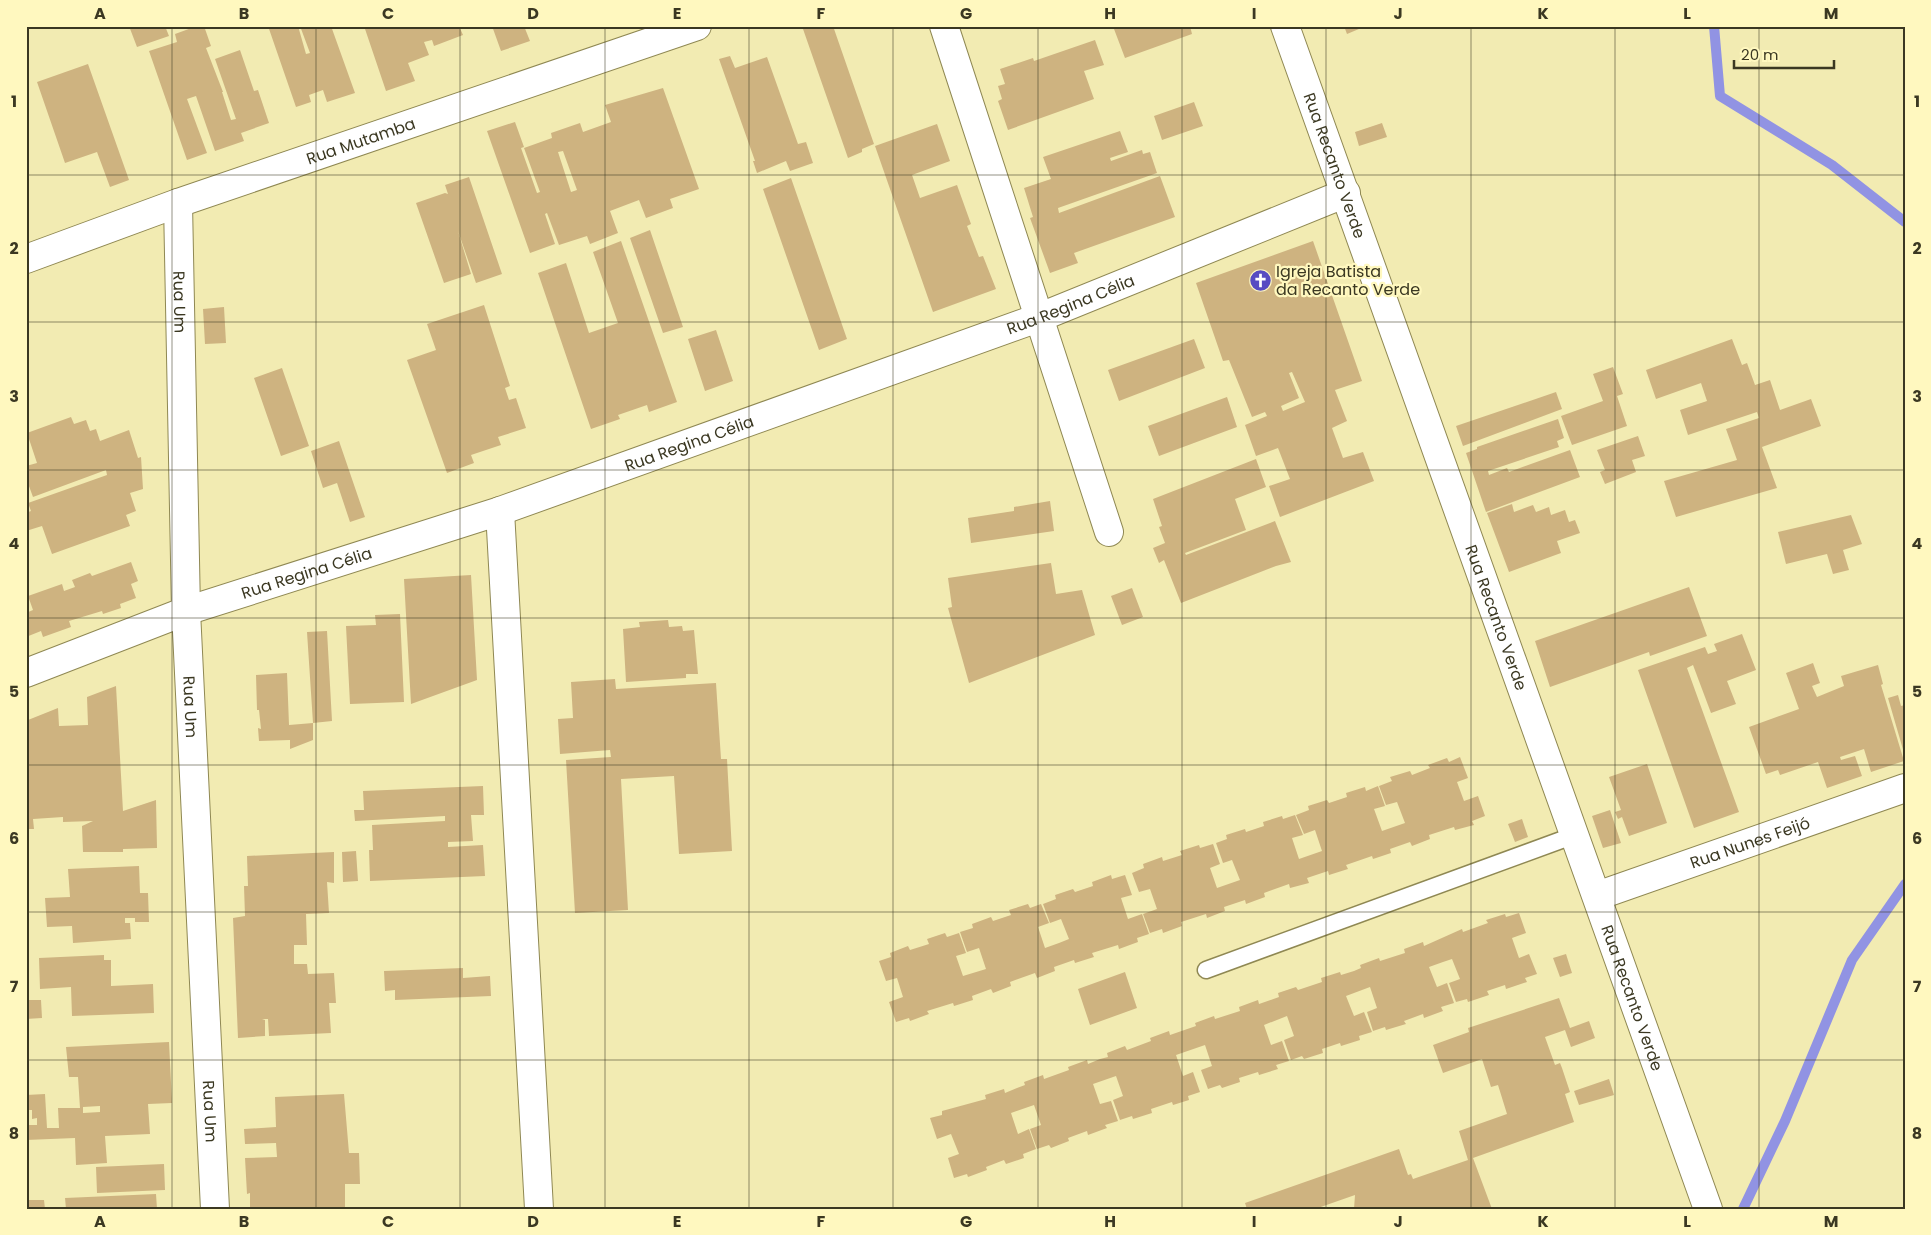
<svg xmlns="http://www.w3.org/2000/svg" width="1931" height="1235" font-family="Poppins,sans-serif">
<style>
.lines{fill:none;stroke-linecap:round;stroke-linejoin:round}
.stream{stroke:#9193e3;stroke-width:10}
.building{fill:#ceb380;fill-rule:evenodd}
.service-casing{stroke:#8f8853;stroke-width:19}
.minor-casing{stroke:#8f8853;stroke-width:30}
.service{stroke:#fff;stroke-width:16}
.minor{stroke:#fff;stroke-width:28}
.grid{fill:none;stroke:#3b3822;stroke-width:1;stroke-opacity:0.55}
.labels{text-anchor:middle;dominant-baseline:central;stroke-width:4.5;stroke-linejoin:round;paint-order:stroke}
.street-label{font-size:16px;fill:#3b3822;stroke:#fff8bf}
.poi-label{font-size:16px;fill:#3b3822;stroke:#fff8bf;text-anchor:start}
.neatline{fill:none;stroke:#3b3822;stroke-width:2}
.grid-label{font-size:16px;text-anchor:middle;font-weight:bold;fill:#3b3822}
</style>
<rect width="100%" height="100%" fill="#f2ebb2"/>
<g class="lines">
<path class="stream" d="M1714,26L1720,96L1832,165L1905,222
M1743,1209L1785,1121L1852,960L1905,884"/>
</g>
<path class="building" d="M129,26H165L169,36L137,47Z
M197,26H204L211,46L206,48L223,92H222L231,120L236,119L215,59L240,50L254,91L258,90L269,123L241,133L244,141L215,151L196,96L187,99L207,153L187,160L149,51L177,42L175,34Z
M268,26H298L306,54L310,53L300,26H331L355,93L327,102L323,90L309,95L311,102L296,107Z
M364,26H459L463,35L434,46L432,40L424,42L429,55L408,63L415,81L386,91Z
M492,26H524L530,41L501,51Z
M811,26H833L874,144L862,149V152L848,158L803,29Z
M1122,26H1190L1192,34L1125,58L1114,29Z
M1344,26H1366L1347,34Z
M1095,40L1104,65L1084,71L1094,99L1008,130L998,101L1002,99L998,86L1005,84L1000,69L1033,58L1034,61Z
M730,56L735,68L767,57L798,144L806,142L813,163L790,171L786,161L757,173L753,161H755L719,59Z
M88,64L129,180L110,187L97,152L65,163L37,82Z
M663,88L699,189L670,199L673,208L646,218L639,200L610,211L618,233L590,244L587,236L559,245L547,213L545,214L555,244L530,253L487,131L515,122L524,147L521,148L537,193L540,192L524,148L552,138L551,133L580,123L583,132L611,122L605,105ZM563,151L577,190L571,192L558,152Z
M1194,102L1203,126L1162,140L1154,116Z
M1382,123L1387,137L1359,146L1355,132Z
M937,124L950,161L912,175L920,198L957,185L971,224L967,226L979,257L983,256L996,289L933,312L875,146Z
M1120,131L1128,152L1110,158L1111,161L1142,150L1143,154L1150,152L1157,173L1058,208L1059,213L1160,176L1175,217L1074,253L1078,263L1050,273L1030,218L1033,217L1024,188L1051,179L1043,157Z
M469,177L502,274L476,283L458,231L471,274L444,283L416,203L445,193L448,194L445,185Z
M791,178L847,339L819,350L763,189Z
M650,230L683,327L663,333L630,238Z
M621,241L677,402L649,412L647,405L618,415L620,419L591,429L538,273L566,263L589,333L618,323L593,252Z
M1313,241L1362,381L1335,390L1347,421L1332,428L1343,458L1363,452L1374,481L1280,517L1269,486L1290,479L1278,448L1256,456L1245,425L1267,416L1265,412L1252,417L1229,360L1223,361L1196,283ZM1292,372L1305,402L1283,411L1281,406L1299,398L1289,373Z
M484,305L510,386L505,388L509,400L516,398L526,428L498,437L501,445L471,455L474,463L447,473L407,360L436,350L427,324Z
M224,307L226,343L205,344L203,309Z
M716,330L733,381L705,391L688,339Z
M1194,339L1205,368L1119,401L1108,370Z
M1732,339L1742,365L1747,363L1755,385L1770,380L1780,410L1811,399L1821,426L1762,447L1777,488L1676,517L1664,481L1737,460L1726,429L1759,418L1757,412L1688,435L1680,410L1707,401L1701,383L1656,399L1646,370Z
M1613,367L1623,394L1617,396L1627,426L1572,445L1561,416L1603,401L1593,374Z
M282,368L309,446L281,456L254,378Z
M1556,392L1562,409L1463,446L1456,426Z
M1227,397L1237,427L1159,456L1148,426Z
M71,417L74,424L86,420L90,431L96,429L100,441L129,430L138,458L141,457L143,489L130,493L136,511L126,515L130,526L52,554L42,526L26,531V513L31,511L28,503L107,475L106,470L33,497L26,478V466L37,463L27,433Z
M1558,419L1564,438L1557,441L1559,447L1488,471L1489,475L1507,468L1509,472L1570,450L1580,477L1486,512L1466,453L1477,449V447Z
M1638,436L1645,456L1632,460L1636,472L1605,484L1600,472L1605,470L1597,450Z
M339,441L365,517L350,522L337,483L323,488L311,451Z
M1256,459L1266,487L1235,499L1246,530L1185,553L1186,555L1275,521L1291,562L1276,566L1181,603L1164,560L1159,563L1153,548L1165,543L1159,527L1162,526L1153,499Z
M1050,501L1054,531L971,543L968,518L1014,511V507Z
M1512,504L1514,512L1533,505L1536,512L1549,507L1551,515L1565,510L1569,522L1575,520L1580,533L1557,541L1561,553L1509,572L1487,513Z
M1851,515L1862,544L1843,550L1849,570L1833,574L1827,554L1786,564L1778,532Z
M131,562L138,581L131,584L136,598L120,604L121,608L103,614L102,611L69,621L71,627L43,637L41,631L26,637V613L33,610L28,596L62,584L64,591L75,587L72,580L90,573L92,576Z
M1051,563L1056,594L1082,590L1095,635L969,683L948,608L952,607L948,578Z
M471,575L477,680L411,704L404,579Z
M1689,587L1707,636L1650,656L1649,652L1550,687L1535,641Z
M1132,588L1143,617L1122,625L1111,596Z
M400,614L404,702L350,704L346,626L376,625L375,615Z
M668,620L669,627L682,626L683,631L694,630L698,674H686V678L626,682L623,629L640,627L639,622Z
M327,631L332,721L313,723L307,632Z
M1742,634L1756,670L1727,681L1736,704L1711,713L1693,665L1687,668L1739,812L1694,828L1638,670L1705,647L1708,654L1717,651L1714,644Z
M1813,663L1820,683L1812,686L1817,697L1844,686L1841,676L1878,665L1883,684L1881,685L1904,761L1871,772L1864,749L1840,757L1841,760L1855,756L1862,776L1827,788L1818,762L1780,775L1778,770L1766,774L1749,727L1799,709L1786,673Z
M287,673L289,725L313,723V740L290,749V740L259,741L258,728L261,729L259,710H257L256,675Z
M615,679L616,689L716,683L721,759H727L732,851L679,854L674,776L621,779L628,910L575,913L566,760L611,757L610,750L560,754L558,719L573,718L571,682Z
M116,686L123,811L156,800L157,848L123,849V852H83L82,826L93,821L63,822V817L33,819L34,829H26L28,720L58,708L59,726L88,725L87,697Z
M1898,695L1901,706L1905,705L1904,753L1888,698Z
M1460,757L1468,778L1457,782L1464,801L1478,796L1485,816L1472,821L1474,825L1455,830L1454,827L1429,835L1430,839L1412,846L1410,842L1390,849L1391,853L1373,859L1372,856L1346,865L1348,869L1329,875L1328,871L1307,878L1309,883L1290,888L1289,884L1264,893L1265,897L1246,904L1245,900L1224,907L1225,911L1207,918L1206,914L1181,922L1182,926L1163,933L1162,929L1150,933L1143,914L1157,909L1150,889L1139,892L1132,873L1144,868L1143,864L1162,857L1163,861L1182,855L1180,851L1199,845L1200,848L1213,844L1220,864L1210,868L1217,888L1240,880L1232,860L1223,863L1216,843L1227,839L1226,835L1245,829L1246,832L1264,826L1263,822L1282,816L1283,819L1295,815L1303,835L1292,838L1299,859L1322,851L1315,830L1304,834L1296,815L1309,810L1308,806L1327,800L1329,803L1347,797L1346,793L1365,787L1366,791L1378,786L1385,806L1374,809L1382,831L1405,823L1397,802L1386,805L1379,786L1392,781L1390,777L1410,771L1412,775L1430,768L1428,765L1447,758L1449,762Z
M1647,764L1667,823L1629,836L1622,817L1618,819L1615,812L1621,810L1609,777Z
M483,786L484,815H471L473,841L448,842V847L483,845L485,876L370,881L369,850H373L372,825L445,821V816L355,821L354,810H364L363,791Z
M1610,810L1621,843L1603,848L1592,816Z
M1522,819L1528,837L1515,842L1508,824Z
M356,851L358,881L343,882L342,852Z
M334,852V883L327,882L329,913L306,914L307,945H294V964H307L308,974L334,973L336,1003H329L331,1033L269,1036L268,1019H262L265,1020V1036L238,1038L233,918L245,916L244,886H248L247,856Z
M139,866L140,893H148L149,922H135V918H125V923H130L131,939L73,943L72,926L47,927L45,898L70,897L68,869Z
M1111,875L1112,879L1125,875L1132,895L1121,898L1128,919L1142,914L1149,934L1137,938L1138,942L1119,949L1118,945L1092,953L1094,957L1075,963L1074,960L1054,967L1055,971L1037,978L1035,973L1010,982L1011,986L993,993L991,989L972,996L973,1000L954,1006L953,1003L927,1011L929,1014L910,1021L909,1018L896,1022L889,1002L903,997L897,978L886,981L879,961L891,957L890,953L908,946L910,950L929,944L927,939L945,933L947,937L959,933L966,953L956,956L963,976L986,969L979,948L967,952L960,932L973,928L972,924L991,917L993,921L1011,915L1009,910L1028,904L1030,908L1041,904L1049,923L1038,927L1045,948L1059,943L1069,939L1061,919L1050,923L1043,904L1056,899L1055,895L1073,889L1075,892L1093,886L1092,882Z
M1519,913L1526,933L1512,938L1519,958L1529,954L1537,974L1525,978L1527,982L1506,989L1505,985L1487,991L1489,995L1468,1002L1467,999L1456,1002L1449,983L1460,979L1452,959L1443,962L1429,967L1437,987L1447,983L1454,1003L1441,1007L1443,1011L1424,1018L1423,1014L1404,1021L1406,1024L1386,1030L1385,1027L1373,1031L1367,1012L1377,1008L1370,987L1346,996L1354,1016L1364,1012L1372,1032L1359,1036L1360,1040L1341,1046L1340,1043L1322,1049L1323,1053L1304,1059L1302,1056L1291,1060L1284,1040L1294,1036L1287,1016L1264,1025L1271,1045L1282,1041L1289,1061L1276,1065L1278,1069L1259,1075L1258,1072L1239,1078L1240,1082L1222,1088L1220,1085L1208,1089L1201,1070L1212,1066L1205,1045L1176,1055L1183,1076L1193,1072L1200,1092L1188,1096L1189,1100L1173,1105L1172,1102L1151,1109L1152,1113L1133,1119L1132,1116L1120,1120L1113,1100L1123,1096L1116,1076L1093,1084L1100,1104L1111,1101L1118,1121L1105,1125L1107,1128L1088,1135L1087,1131L1068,1138L1069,1141L1051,1148L1049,1145L1037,1149L1030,1129L1041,1125L1034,1105L1011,1113L1018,1134L1029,1129L1036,1149L1023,1154L1024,1158L1006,1164L1004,1160L986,1167L987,1170L968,1177L967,1174L954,1178L948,1158L959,1154L951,1134L937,1139L930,1118L942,1115V1111L986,1099L985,1095L1004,1089L1005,1093L1017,1088L1025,1085L1024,1082L1043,1075L1044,1079L1069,1070L1068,1067L1087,1060L1088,1064L1100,1059L1108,1057L1107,1053L1125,1046L1127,1050L1151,1041L1150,1038L1169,1031L1170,1035L1196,1026L1195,1023L1214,1016L1215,1019L1240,1011L1239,1007L1258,1000L1259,1004L1279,997L1278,993L1296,987L1298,990L1322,982L1321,978L1340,972L1341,975L1354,971L1361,968L1360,965L1379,958L1380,961L1405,953L1404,949L1423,942L1424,946L1462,929L1463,932L1488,923L1486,920L1505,914L1506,917Z
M1566,954L1572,973L1560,977L1553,958Z
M104,955V960H111V986L153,984L154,1013L72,1016L71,987L40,989L39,958Z
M463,968V978L490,976L491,996L395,1000V990L385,991L384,971Z
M1125,972L1137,1008L1090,1025L1078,989Z
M1559,998L1570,1028L1589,1021L1595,1038L1571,1047L1565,1030L1545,1037L1555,1065L1560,1063L1562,1068L1570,1092L1565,1094L1574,1122L1473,1158L1492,1209H1354L1355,1195L1315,1209H1247L1245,1203L1399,1149L1408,1175L1411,1174L1413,1179L1468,1160L1459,1131L1507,1114L1498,1085L1491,1087L1482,1059L1443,1073L1433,1045L1469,1032L1468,1028Z
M26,1000H41L42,1018L26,1019Z
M169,1042L172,1103L148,1104L150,1134L105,1136L107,1163L76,1165L75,1138L26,1140V1125H37V1118L32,1119V1110H26V1095L45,1094L47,1128H59L58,1108H80L78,1077H69L66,1047ZM100,1106V1112L83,1113V1107Z
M1609,1079L1614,1095L1579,1105L1574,1091Z
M344,1094L349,1153H359L360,1184H345V1209H250V1193L247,1194L245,1158L277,1157L276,1143L245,1144L244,1129L276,1127L275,1097Z
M164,1164L165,1190L97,1193L96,1167Z
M156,1194L157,1209H66L65,1198Z
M26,1200H44L45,1209H26Z"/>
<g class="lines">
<defs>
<path id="service" d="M1206,970L1575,835"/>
<g id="minor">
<path d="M944,26L1109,532"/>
<path id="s1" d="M1285,26L1708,1209"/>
<path id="s2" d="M178,203L186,611L215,1209"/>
<path id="s3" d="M26,259L178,203L697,26"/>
<path d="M500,511L539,1209"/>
<path id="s4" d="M26,673L186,611L500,511L1038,318L1346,193"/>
<path id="s5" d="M1597,896L1905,788"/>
</g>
</defs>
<use href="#service" class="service-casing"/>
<use href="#minor" class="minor-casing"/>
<use href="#service" class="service"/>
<use href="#minor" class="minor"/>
</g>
<path class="grid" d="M172,26V1209M316,26V1209M460,26V1209M605,26V1209M749,26V1209M893,26V1209M1038,26V1209M1182,26V1209M1326,26V1209M1471,26V1209M1615,26V1209M1759,26V1209M26,175H1905M26,322H1905M26,470H1905M26,618H1905M26,765H1905M26,912H1905M26,1060H1905"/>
<defs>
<symbol id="church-disc" viewBox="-11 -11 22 22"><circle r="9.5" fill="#574bc2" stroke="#fff8bf"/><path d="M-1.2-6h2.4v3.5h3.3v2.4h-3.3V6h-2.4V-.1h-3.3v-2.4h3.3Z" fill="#fff"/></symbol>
</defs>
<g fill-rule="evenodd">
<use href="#church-disc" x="1248" y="268" width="25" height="25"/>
</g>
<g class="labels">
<g class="street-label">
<text stroke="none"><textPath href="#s3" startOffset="355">Rua Mutamba</textPath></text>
<text stroke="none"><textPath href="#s1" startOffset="148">Rua Recanto Verde</textPath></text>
<text stroke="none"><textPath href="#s2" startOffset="99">Rua Um</textPath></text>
<text stroke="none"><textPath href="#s4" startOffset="1108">Rua Regina Célia</textPath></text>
<text stroke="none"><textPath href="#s4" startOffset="702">Rua Regina Célia</textPath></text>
<text stroke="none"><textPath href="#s4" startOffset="298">Rua Regina Célia</textPath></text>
<text stroke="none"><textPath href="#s1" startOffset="628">Rua Recanto Verde</textPath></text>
<text stroke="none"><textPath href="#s2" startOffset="504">Rua Um</textPath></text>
<text stroke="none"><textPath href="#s5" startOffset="162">Rua Nunes Feijó</textPath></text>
<text stroke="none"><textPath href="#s1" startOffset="1032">Rua Recanto Verde</textPath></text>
<text stroke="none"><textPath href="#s2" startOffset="909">Rua Um</textPath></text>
</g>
<g class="poi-label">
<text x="1276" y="271">Igreja Batista<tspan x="1276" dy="18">da Recanto Verde</tspan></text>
</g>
</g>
<rect width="1931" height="1235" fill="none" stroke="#fff8bf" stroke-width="55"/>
<path d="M1734 60v8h100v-8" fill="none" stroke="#3b3822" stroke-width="2.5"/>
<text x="1741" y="60" font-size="15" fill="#3b3822" stroke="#fff8bf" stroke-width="4" paint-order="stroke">20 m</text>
<rect x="28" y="28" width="1876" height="1180" class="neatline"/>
<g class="grid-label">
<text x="100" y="19">A</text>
<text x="244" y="19">B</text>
<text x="388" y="19">C</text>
<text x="533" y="19">D</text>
<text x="677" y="19">E</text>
<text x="821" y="19">F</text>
<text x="966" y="19">G</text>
<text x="1110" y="19">H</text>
<text x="1254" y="19">I</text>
<text x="1398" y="19">J</text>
<text x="1543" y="19">K</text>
<text x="1687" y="19">L</text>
<text x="1831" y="19">M</text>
<text x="14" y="107">1</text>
<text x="1917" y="107">1</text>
<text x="14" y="254">2</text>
<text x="1917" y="254">2</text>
<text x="14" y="402">3</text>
<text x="1917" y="402">3</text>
<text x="14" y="549">4</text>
<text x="1917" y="549">4</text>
<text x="14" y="697">5</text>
<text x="1917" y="697">5</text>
<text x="14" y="844">6</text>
<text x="1917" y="844">6</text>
<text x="14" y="992">7</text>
<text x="1917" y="992">7</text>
<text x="14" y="1139">8</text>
<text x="1917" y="1139">8</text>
<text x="100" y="1227">A</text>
<text x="244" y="1227">B</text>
<text x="388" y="1227">C</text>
<text x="533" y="1227">D</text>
<text x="677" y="1227">E</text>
<text x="821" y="1227">F</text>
<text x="966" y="1227">G</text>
<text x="1110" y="1227">H</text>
<text x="1254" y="1227">I</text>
<text x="1398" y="1227">J</text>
<text x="1543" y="1227">K</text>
<text x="1687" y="1227">L</text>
<text x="1831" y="1227">M</text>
</g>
</svg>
